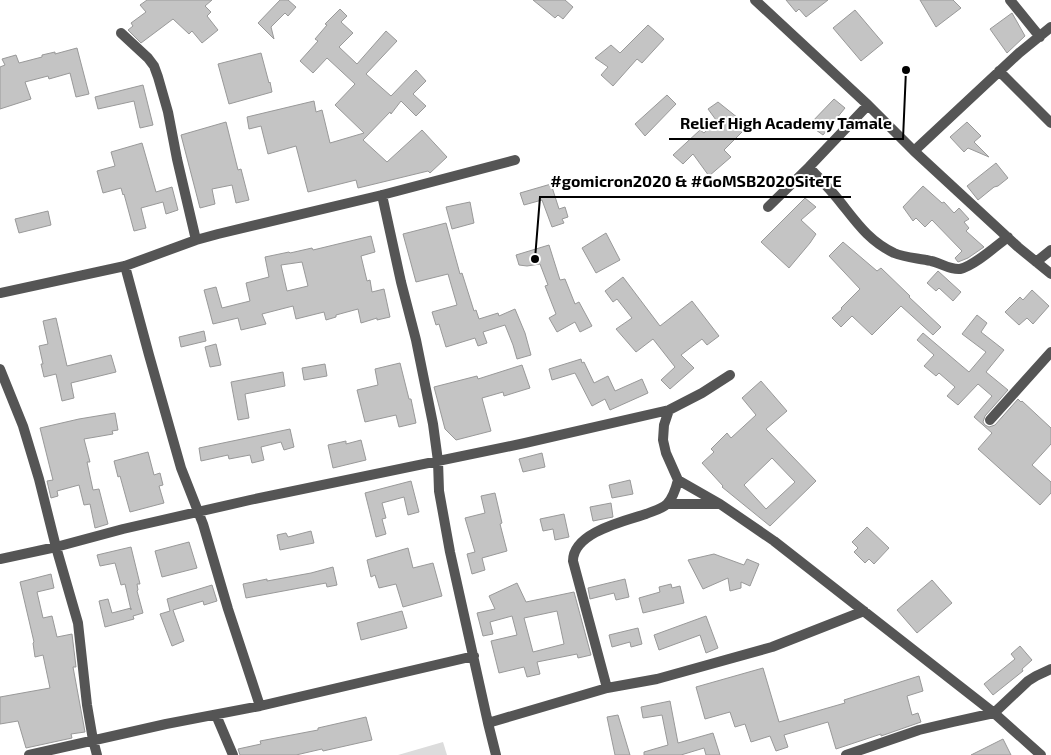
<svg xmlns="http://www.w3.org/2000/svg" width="1051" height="755" font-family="'Exo 2',sans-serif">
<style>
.green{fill:#dcdcdc}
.building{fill:#c4c4c4;stroke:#999;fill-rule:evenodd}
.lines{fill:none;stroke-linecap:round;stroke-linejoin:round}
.street{stroke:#555;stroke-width:10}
.leader{fill:none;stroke:#000;stroke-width:2}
.callout-dot{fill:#000;stroke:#fff;stroke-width:2}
.callout-label{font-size:16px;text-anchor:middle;font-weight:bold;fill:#000;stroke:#fff;stroke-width:4;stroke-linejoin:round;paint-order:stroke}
</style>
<rect width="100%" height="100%" fill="#fff"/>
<path class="green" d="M443,742L447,755H398Z"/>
<path class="building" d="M147,0H212L205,6L211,12L207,16L218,30L202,43L192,31L189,34L173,19L141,43L128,30L133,26L131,23L146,12L140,5Z
M280,0H288L296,7L288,16L285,13L271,27L274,39L258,23Z
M533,0H565L573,7L563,19L558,15L555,18Z
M786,0H828L806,17L799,9L796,12Z
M920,0H953L961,8L936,27Z
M340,9L347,16L341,22L353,33L339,47L357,64L386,31L397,41L366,74L391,96L416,70L426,81L413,94L426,106L416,116L401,101L391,114L390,112L363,140L387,162L422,130L447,157L430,173L428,171L358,188L356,180L308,192L296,146L268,154L261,126L249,129L247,117L314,101L316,112L322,110L330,143L364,133L335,105L355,84L327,58L313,73L300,61L318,41L315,39L327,25L325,24Z
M855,10L883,43L861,61L833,28Z
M1012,13L1025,36L1007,53L990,29Z
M648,25L664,39L642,63L637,59L613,86L601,75L608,67L595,58L611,45L620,53Z
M77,48L89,94L76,97L70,73L49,79L48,76L25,82L31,99L0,109V67L5,65L2,59L16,55L19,63L42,57V55L55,52V54Z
M261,53L269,83L270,82L272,92L229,104L218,64Z
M143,85L153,125L140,128L134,101L98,109L95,97Z
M667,95L676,104L645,136L635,124Z
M834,99L845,108L823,135L809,125Z
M718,102L748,126L724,150L731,157L709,176L693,154L683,164L673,155L700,130L704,133L716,120L708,109Z
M226,122L238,170L241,169L249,200L236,203L232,185L212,189L215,204L200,208L181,135Z
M967,122L981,136L974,142L989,157L968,148L964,152L950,137Z
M142,143L156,192L172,187L178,210L166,214L163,202L141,208L146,228L134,231L124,194L123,195L121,188L103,193L97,171L115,166L111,152Z
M996,163L1008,178L998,186L994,187L978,200L967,186Z
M551,184L559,209L565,207L568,217L562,219L564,223L552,227L542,200L524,205L520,193Z
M923,186L942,203L944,202L954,213L959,208L969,219L964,222L969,228L966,231L984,247L968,258L958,262L955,258L962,251L932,220L925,227L916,218L913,221L903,207Z
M805,198L816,207L801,220L816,234L810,243L789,268L761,242Z
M470,202L474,223L452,229L446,207Z
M48,211L51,225L19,233L15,219Z
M446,223L460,274L462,273L474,311L476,310L479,319L498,313L499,316L515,309L525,333L531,355L517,359L513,345L505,325L483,332L487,343L478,346L475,338L446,347L439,324L436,325L432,312L457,305L448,274L416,282L403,234Z
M606,233L620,260L596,273L582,248Z
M371,236L375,252L361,256L367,281L370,280L372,292L384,289L390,317L377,320V318L361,323L358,309L336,315V317L326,320L324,312L296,319L293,306L262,314L266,324L241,330L238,318L213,324L204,290L216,287L222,308L250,301L246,283L269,277L265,257L289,252L290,253L312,248L313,250ZM302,262L308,286L287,291L281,265Z
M843,242L877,271L881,268L910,296L909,297L941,327L933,335L901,306L872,335L852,316L841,327L832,318L842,309L841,308L860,289L829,256Z
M549,245L560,280L565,279L575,304L579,302L592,326L580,332L575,322L557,332L549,318L556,314L545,286L548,285L540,264L527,266L519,265L516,255Z
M938,271L961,292L953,301L939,288L936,291L927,283Z
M623,277L660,326L692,301L719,336L707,345L702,339L681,355L694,368L670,389L661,380L675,367L653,339L636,352L616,329L632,318L617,299L613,302L605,291Z
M1032,290L1049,306L1033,324L1027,318L1019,325L1005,312L1020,297L1023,300Z
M977,315L987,323L981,332L1004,350L986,372L1008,390L985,416L983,422L985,425L989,427L995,425L1018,399L1021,402L1022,401L1051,428V444L1032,465L1051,482V493L1040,505L978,449L992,433L974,417L992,396L978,384L958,405L947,396L955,387L939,373L936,376L924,366L934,355L917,340L923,333L969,372L986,352L962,334Z
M56,318L67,366L111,355L116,372L71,383L74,398L62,401L56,374L44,377L41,364H43L39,346L48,344L43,321Z
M204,331L206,341L181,347L179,337Z
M216,344L221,365L210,367L205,347Z
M581,359L582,363L584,362L594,383L608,376L615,391L642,379L648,393L610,410L605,399L592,406L575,373L552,380L549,369Z
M400,363L409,399H411L416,423L399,427L396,415L365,422L357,390L378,385L375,369Z
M325,364L327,376L304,380L302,368Z
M522,365L530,388L504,396L503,392L482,398L491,431L456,440L445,429L434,387L477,376L478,379Z
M283,372L285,386L245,394L249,418L238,420L231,382Z
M761,381L787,411L766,429L816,481L770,526L722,487L723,486L702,463L714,452L711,449L727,433L731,438L756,415L742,398ZM772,458L795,482L766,509L744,485Z
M115,413L118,430L112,431L113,434L84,439L90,462H87L93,490L99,489L108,524L95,528L90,504L84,505L79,485L57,491L58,496L51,498L47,481L53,480L40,428L79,419Z
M290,429L294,447L284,450L281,442L261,447L264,460L252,463L250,455L229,459L228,455L201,461L199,448Z
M361,440L366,460L333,468L328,445L346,441V444Z
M148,452L154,475L160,473L163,485L159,486L164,503L130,512L120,476L118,477L114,461Z
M542,453L545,467L523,472L519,459Z
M630,480L633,494L612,498L609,485Z
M411,481L419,512L408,515L404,497L382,503L386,518L382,519L386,534L376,537L365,493Z
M495,493L502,523L500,524L507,551L482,558L485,570L472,574L467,554L475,552L465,518L485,513L481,496Z
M611,503L613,517L593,521L590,507Z
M564,514L569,537L555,540L553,529L543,531L540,519Z
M867,527L889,548L874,564L869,559L865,563L854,552L858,548L852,542Z
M311,531L314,543L280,550L277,535L286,533L288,537Z
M189,542L197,568L162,577L155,551Z
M131,547L140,584H137L138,590L137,591L143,613L133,616L134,619L105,627L99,601L108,599L112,613L131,608V610L125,584L121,585L115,563L100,566L97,555Z
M408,548L413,568L433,563L442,596L403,607L396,584L379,588L375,575L371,577L367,560Z
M714,554L744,565L747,559L759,564L750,586L741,582V588L730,591L728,578L703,589L688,560Z
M333,567L337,585L327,587L326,583L246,598L243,584L267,579V581L311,573Z
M51,574L54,588L37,592L43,618L52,616L57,637L72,634L76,667H73L85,732L71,734L72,738L26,748L18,721L0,724V697L50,688L43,655L35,657L33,643L34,642L20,582Z
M625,579L629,597L616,600L614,593L590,599L588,588Z
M932,580L952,603L917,633L897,610Z
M517,583L526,602L574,592L591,655L578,658L577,654L537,662L540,674L527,677L524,667L499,673L491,641L517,635L512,616L490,622L493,634L483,636L477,613L495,609L489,596ZM557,611L564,644L533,652L524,618Z
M671,584L672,588L680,586L684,603L643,613L639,598L660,592L659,587Z
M212,585L217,601L204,605L203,601L173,610L184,641L172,646L160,614L170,611L167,599Z
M402,611L407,628L361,640L357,623Z
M706,616L718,648L706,653L700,635L659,650L654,635Z
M638,628L642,644L631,647L630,642L612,647L609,635Z
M1020,646L1032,660L1022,669L1023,671L993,695L984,684L1015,659L1011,654Z
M763,668L779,722L845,703L844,700L919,676L923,691L907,696L912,715L918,713L921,722L881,736V734L836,749L828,722L784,735L788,747L776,751L770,736L751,742L745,724L735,727L730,712L705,719L696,687Z
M670,701L678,743L713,733L720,755H706L704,748L681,755H644V752L668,745L662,715L643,718L641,707Z
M618,715L630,755H615L607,717Z
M366,717L372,740L323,751L322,749L296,755H240L238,749L261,744L260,741L318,730V728Z
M1003,739L1011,755H971Z"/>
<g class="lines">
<path class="street" d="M755,0L868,105L914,151L1018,247L1051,274
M1010,0L1040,37
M121,33L148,58L154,66L158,77L168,112L177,159L196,240
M999,71L1051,123
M914,151L1019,53L1051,27
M809,167C818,177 828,187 837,198C855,220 867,240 894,253C906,258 919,258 931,261C941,263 950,270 960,269C974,266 996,246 1008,237
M382,195L401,282L416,340L433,424L438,461L439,491L450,552L488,723L496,755
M768,207L809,167L868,105
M1036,262L1051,250
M125,266L149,355L181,468L203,524L228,609L260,706
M0,293L125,266L196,240L218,234L382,195L515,160
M0,369L23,426L39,479L56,547L78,623L87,705L93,740L97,755
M669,410L664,425L663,440L666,453L678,480L720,504L774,541L994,713L1041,755
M990,420L1051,352
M667,504H718
M0,559L56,547L123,529L250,500L525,443L669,410L702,393L730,375
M607,688L573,561C573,532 625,521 646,514C653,511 662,509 667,504C673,498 676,488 678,480
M216,715L233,755
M488,723L607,688L657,679L772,647L864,611
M29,755L166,724L260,706L474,656
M846,755L919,730L953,722L994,713L1028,681L1036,676L1051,669"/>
</g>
<path class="leader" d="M906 70L903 139H669M535 259L540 197H851"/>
<g class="callout-dot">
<circle cx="906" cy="70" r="5"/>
<circle cx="535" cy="259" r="5"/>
</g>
<g class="callout-label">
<text x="786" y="129">Relief High Academy Tamale</text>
<text x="696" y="187">#gomicron2020 &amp; #GoMSB2020SiteTE</text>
</g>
</svg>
